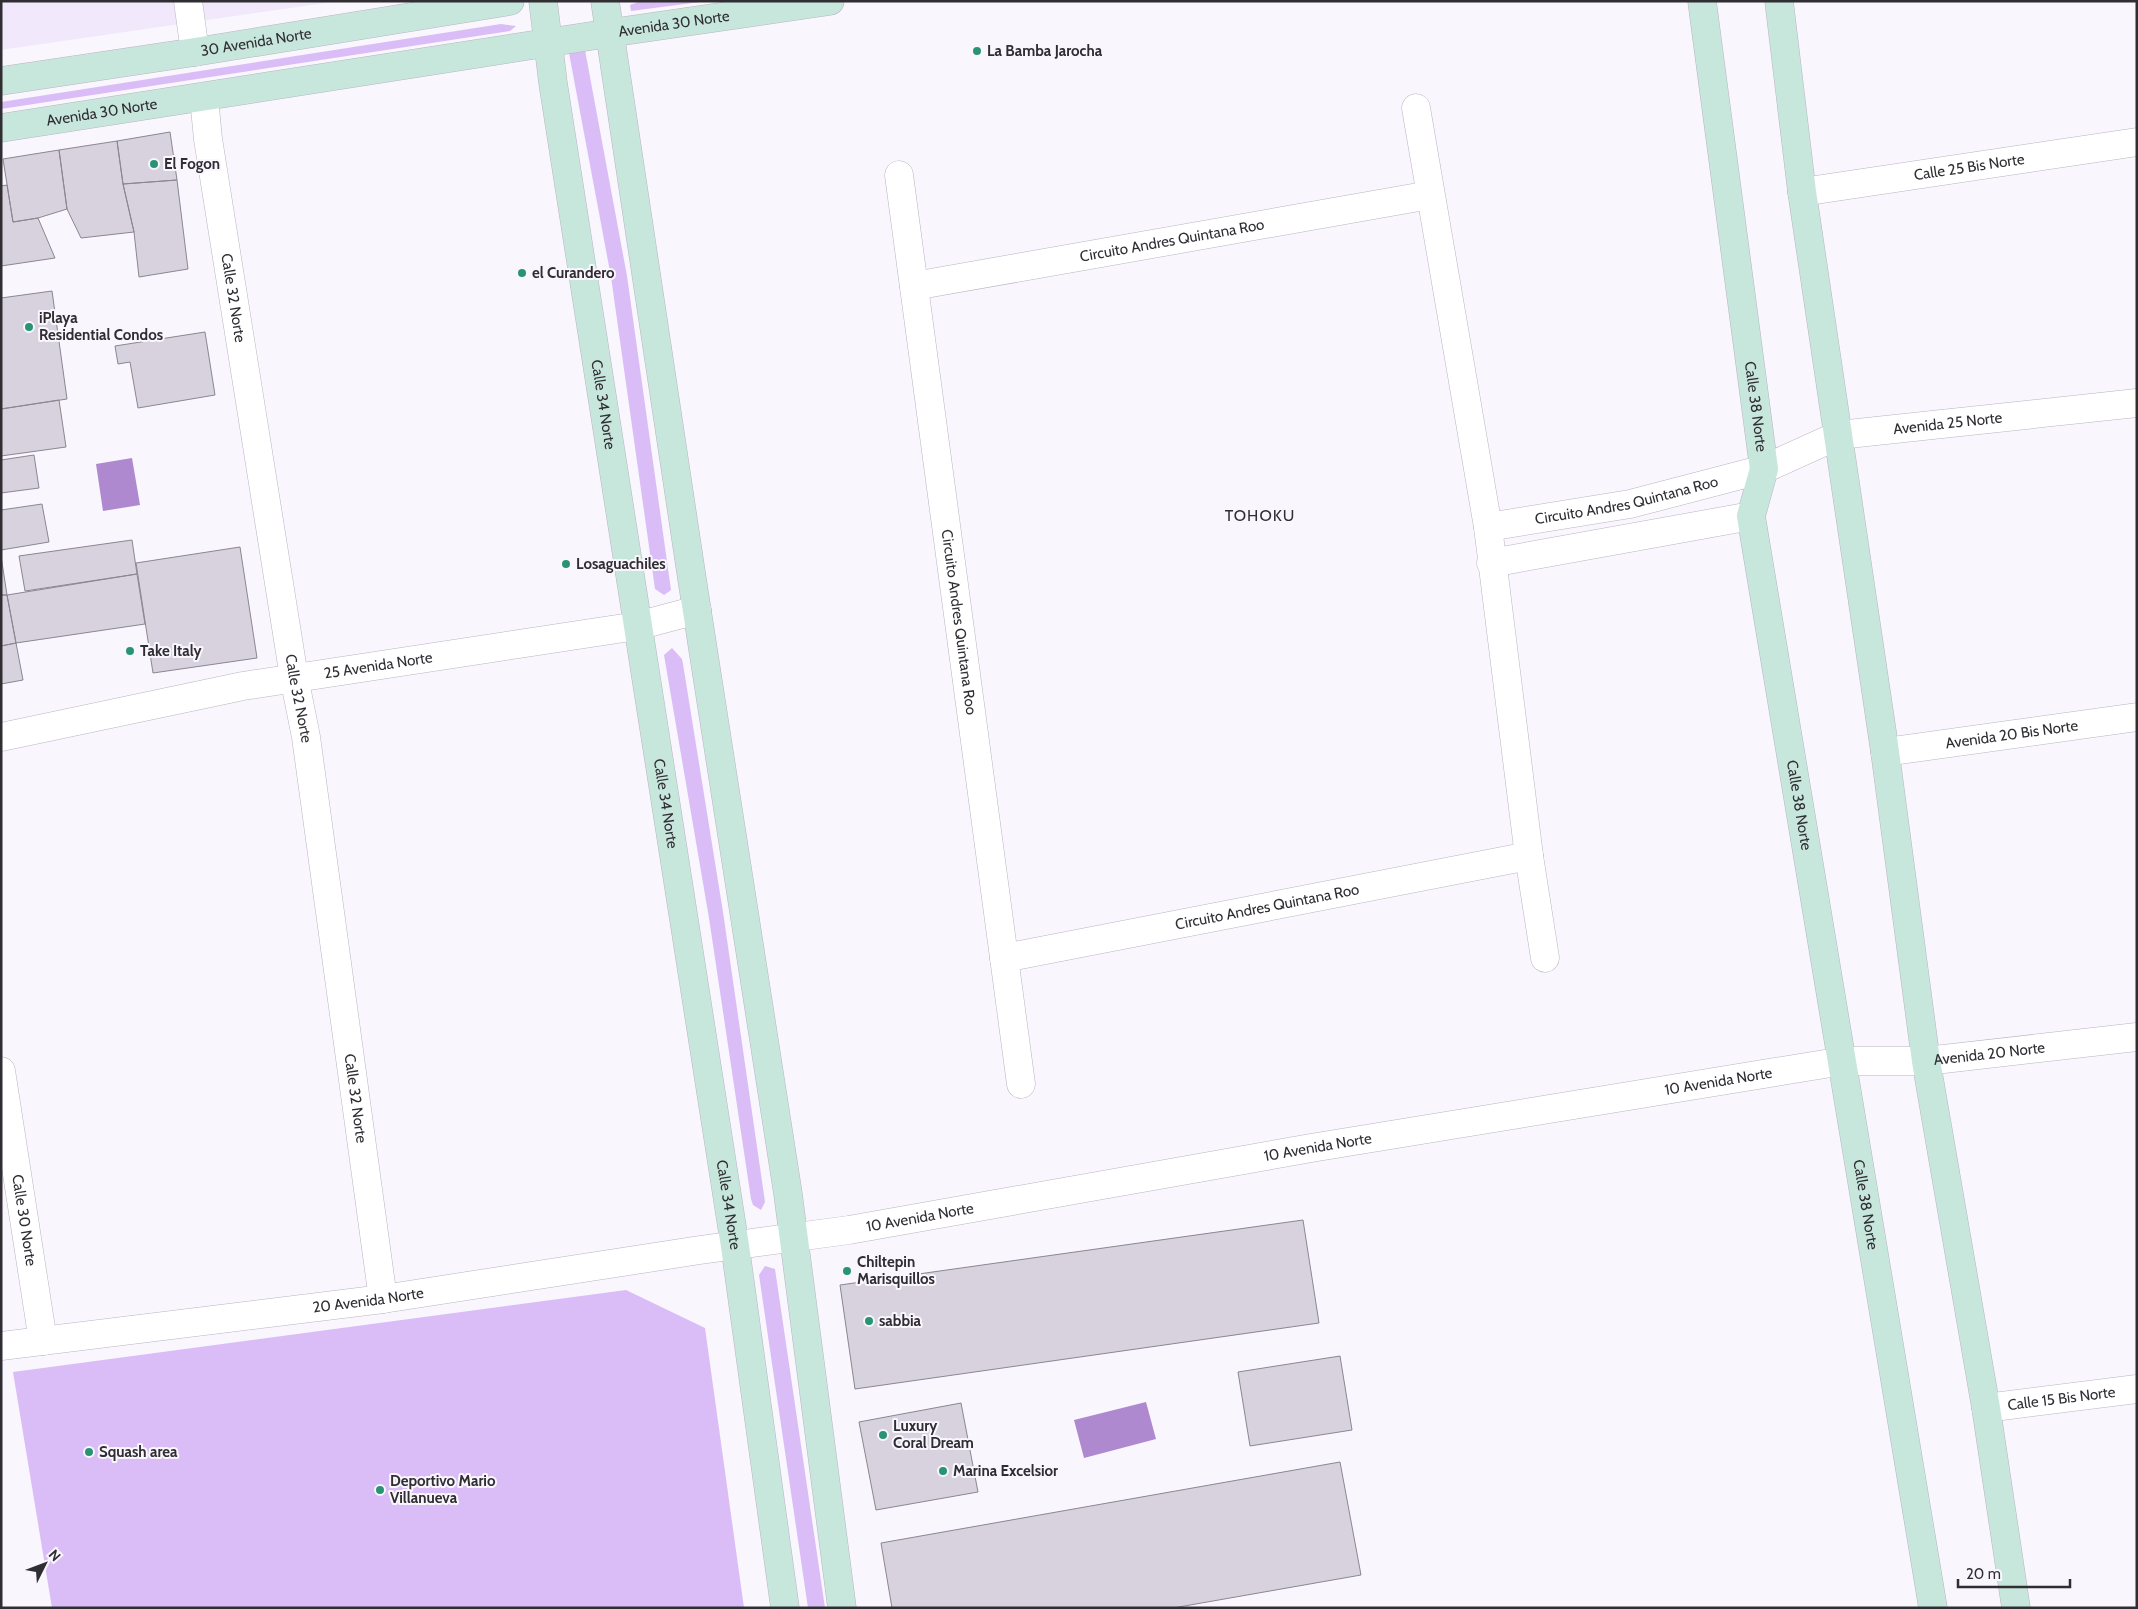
<svg xmlns="http://www.w3.org/2000/svg" width="2138" height="1609" font-family="Cabin,sans-serif">
<style>
.built{fill:#f2e8fc}
.green{fill:#dabdf7}
.water{fill:#ae89d0}
.building{fill:#d8d2df;stroke:#8b8692}
.lines{fill:none;stroke-linecap:round;stroke-linejoin:round}
.street-casing{stroke:#bab4c0;stroke-width:29}
.secondary-casing{stroke:#bab4c0;stroke-width:29}
.street{stroke:#fff;stroke-width:28}
.secondary{stroke:#c7e7dc;stroke-width:28}
.poi-dot{fill:#299474;stroke:#f9f6fe;stroke-width:2}
.labels{text-anchor:middle;dominant-baseline:central;stroke-width:4;stroke-linejoin:round;paint-order:stroke}
.street-label{font-size:15px;fill:#312e33;stroke:#f9f6fe}
.poi-label{font-size:15px;font-weight:bold;fill:#312e33;stroke:#f9f6fe;text-anchor:start}
.neighbourhood-label{font-size:16px;letter-spacing:1px;fill:#312e33;stroke:#f9f6fe}
</style>
<rect width="100%" height="100%" fill="#f9f6fe"/>
<path class="built" d="M1,1H339L1,50Z"/>
<path class="green" d="M641,1H708L631,11L630,5Z
M501,24L516,26L510,31L1,109V102Z
M585,50L627,276L671,590L664,595L655,589L611,277L569,53Z
M672,648L682,659L683,664L723,912L765,1202L761,1210L753,1205L751,1199L709,918L664,655Z
M765,1266L775,1269L825,1608H808L759,1275Z
M626,1290L705,1328L744,1608H52L13,1372Z"/>
<path class="water" d="M132,458L140,505L103,511L96,464Z
M1146,1402L1156,1439L1084,1458L1074,1420Z"/>
<path class="building" d="M170,132L177,180L123,184L117,141Z
M117,141L123,184L134,232L81,238L67,209L59,150Z
M59,150L67,209L38,218L13,222L3,159Z
M177,180L188,269L139,277L134,232L123,184Z
M7,185L13,222L38,218L55,258L1,266V186Z
M52,291L67,399L1,409V298Z
M205,332L215,395L138,408L130,362L118,364L115,346Z
M59,400L66,447L1,456V409Z
M34,455L39,488L1,493V460Z
M42,504L49,542L1,550V510Z
M132,540L137,574L25,591L19,556Z
M240,547L257,658L153,673L136,563Z
M1,556L7,595H1Z
M137,574L145,624L16,643L7,595Z
M1,595H7L16,643L1,646Z
M16,643L23,680L1,684V646Z
M1303,1220L1319,1323L855,1389L840,1285Z
M1340,1356L1352,1430L1250,1446L1238,1372Z
M961,1403L978,1492L876,1510L859,1422Z
M1340,1462L1361,1575L1173,1608H892L881,1543Z"/>
<g class="lines">
<defs>
<g id="street">
<path d="M188,1L195,52"/>
<path id="s1" d="M204,98L208,139L294,677L306,737L383,1299"/>
<path d="M1416,108L1488,527L1529,856L1545,958"/>
<path id="s2" d="M899,175L1021,1084"/>
<path id="s3" d="M1802,192L2137,142"/>
<path id="s4" d="M914,286L1430,195"/>
<path id="s5" d="M1488,527L1630,504L1764,469L1839,435L2137,403"/>
<path d="M1491,563L1751,516"/>
<path id="s6" d="M1,737L243,686L637,626L697,610"/>
<path id="s7" d="M1885,752L2137,717"/>
<path id="s8" d="M1004,958L1529,856"/>
<path id="s9" d="M1,1071L43,1341"/>
<path id="s10" d="M1,1346L383,1299L700,1250L849,1230L1311,1148L1843,1061H1926L2137,1037"/>
<path id="s11" d="M1986,1408L2137,1389"/>
</g>
<g id="secondary">
<path id="s12" d="M543,1L553,83L735,1246L785,1608"/>
<path d="M605,1L692,579L788,1194L842,1608"/>
<path id="s13" d="M1702,1L1764,469L1751,516L1933,1608"/>
<path d="M1779,1L1802,192L1885,752L1926,1061L1986,1408L2016,1608"/>
<path id="s14" d="M1,81L195,52L510,1"/>
<path id="s15" d="M1,128L610,33L830,1"/>
</g>
</defs>
<use href="#street" class="street-casing"/>
<use href="#secondary" class="secondary-casing"/>
<use href="#street" class="street"/>
<use href="#secondary" class="secondary"/>
</g>
<g class="poi-dot">
<circle cx="977" cy="51" r="5"/>
<circle cx="154" cy="164" r="5"/>
<circle cx="522" cy="273" r="5"/>
<circle cx="29" cy="327" r="5"/>
<circle cx="566" cy="564" r="5"/>
<circle cx="130" cy="651" r="5"/>
<circle cx="847" cy="1271" r="5"/>
<circle cx="869" cy="1321" r="5"/>
<circle cx="883" cy="1435" r="5"/>
<circle cx="89" cy="1452" r="5"/>
<circle cx="943" cy="1471" r="5"/>
<circle cx="380" cy="1490" r="5"/>
</g>
<g class="labels">
<g class="street-label">
<text stroke="none"><textPath href="#s15" startOffset="681">Avenida 30 Norte</textPath></text>
<text stroke="none"><textPath href="#s14" startOffset="258">30 Avenida Norte</textPath></text>
<text stroke="none"><textPath href="#s15" startOffset="102">Avenida 30 Norte</textPath></text>
<text stroke="none"><textPath href="#s3" startOffset="169">Calle 25 Bis Norte</textPath></text>
<text stroke="none"><textPath href="#s4" startOffset="262">Circuito Andres Quintana Roo</textPath></text>
<text stroke="none"><textPath href="#s1" startOffset="202">Calle 32 Norte</textPath></text>
<text stroke="none"><textPath href="#s12" startOffset="408">Calle 34 Norte</textPath></text>
<text stroke="none"><textPath href="#s13" startOffset="409">Calle 38 Norte</textPath></text>
<text stroke="none"><textPath href="#s5" startOffset="474">Avenida 25 Norte</textPath></text>
<text stroke="none"><textPath href="#s5" startOffset="141">Circuito Andres Quintana Roo</textPath></text>
<text stroke="none"><textPath href="#s2" startOffset="451">Circuito Andres Quintana Roo</textPath></text>
<text stroke="none"><textPath href="#s6" startOffset="384">25 Avenida Norte</textPath></text>
<text stroke="none"><textPath href="#s1" startOffset="608">Calle 32 Norte</textPath></text>
<text stroke="none"><textPath href="#s7" startOffset="128">Avenida 20 Bis Norte</textPath></text>
<text stroke="none"><textPath href="#s12" startOffset="812">Calle 34 Norte</textPath></text>
<text stroke="none"><textPath href="#s13" startOffset="814">Calle 38 Norte</textPath></text>
<text stroke="none"><textPath href="#s8" startOffset="268">Circuito Andres Quintana Roo</textPath></text>
<text stroke="none"><textPath href="#s10" startOffset="2011">Avenida 20 Norte</textPath></text>
<text stroke="none"><textPath href="#s10" startOffset="1738">10 Avenida Norte</textPath></text>
<text stroke="none"><textPath href="#s1" startOffset="1012">Calle 32 Norte</textPath></text>
<text stroke="none"><textPath href="#s10" startOffset="1332">10 Avenida Norte</textPath></text>
<text stroke="none"><textPath href="#s12" startOffset="1218">Calle 34 Norte</textPath></text>
<text stroke="none"><textPath href="#s13" startOffset="1219">Calle 38 Norte</textPath></text>
<text stroke="none"><textPath href="#s10" startOffset="928">10 Avenida Norte</textPath></text>
<text stroke="none"><textPath href="#s9" startOffset="151">Calle 30 Norte</textPath></text>
<text stroke="none"><textPath href="#s10" startOffset="370">20 Avenida Norte</textPath></text>
<text stroke="none"><textPath href="#s11" startOffset="76">Calle 15 Bis Norte</textPath></text>
</g>
<g class="poi-label">
<text x="987" y="51">La Bamba Jarocha</text>
<text x="164" y="164">El Fogon</text>
<text x="532" y="273">el Curandero</text>
<text x="39" y="318">iPlaya<tspan x="39" dy="17">Residential Condos</tspan></text>
<text x="576" y="564">Losaguachiles</text>
<text x="140" y="651">Take Italy</text>
<text x="857" y="1262">Chiltepin<tspan x="857" dy="17">Marisquillos</tspan></text>
<text x="879" y="1321">sabbia</text>
<text x="893" y="1426">Luxury<tspan x="893" dy="17">Coral Dream</tspan></text>
<text x="99" y="1452">Squash area</text>
<text x="953" y="1471">Marina Excelsior</text>
<text x="390" y="1481">Deportivo Mario<tspan x="390" dy="17">Villanueva</tspan></text>
</g>
<g class="neighbourhood-label">
<text x="1260" y="515">TOHOKU</text>
</g>
</g>
<rect width="2138" height="1609" fill="none" stroke="#312e33" stroke-width="5"/>
<g transform="translate(45 1564) rotate(48)" stroke="#f9f6fe" stroke-width="4" paint-order="stroke">
<path d="M0-4L9 19L0 12L-9 19Z" fill="#312e33"/>
<text y="-8" font-size="14" font-weight="bold" text-anchor="middle" fill="#312e33">N</text>
</g>
<path d="M1958 1579v8h112v-8" fill="none" stroke="#312e33" stroke-width="2.5"/>
<text x="1966" y="1579" font-size="15" fill="#312e33" stroke="#f9f6fe" stroke-width="4" paint-order="stroke">20 m</text>
</svg>
